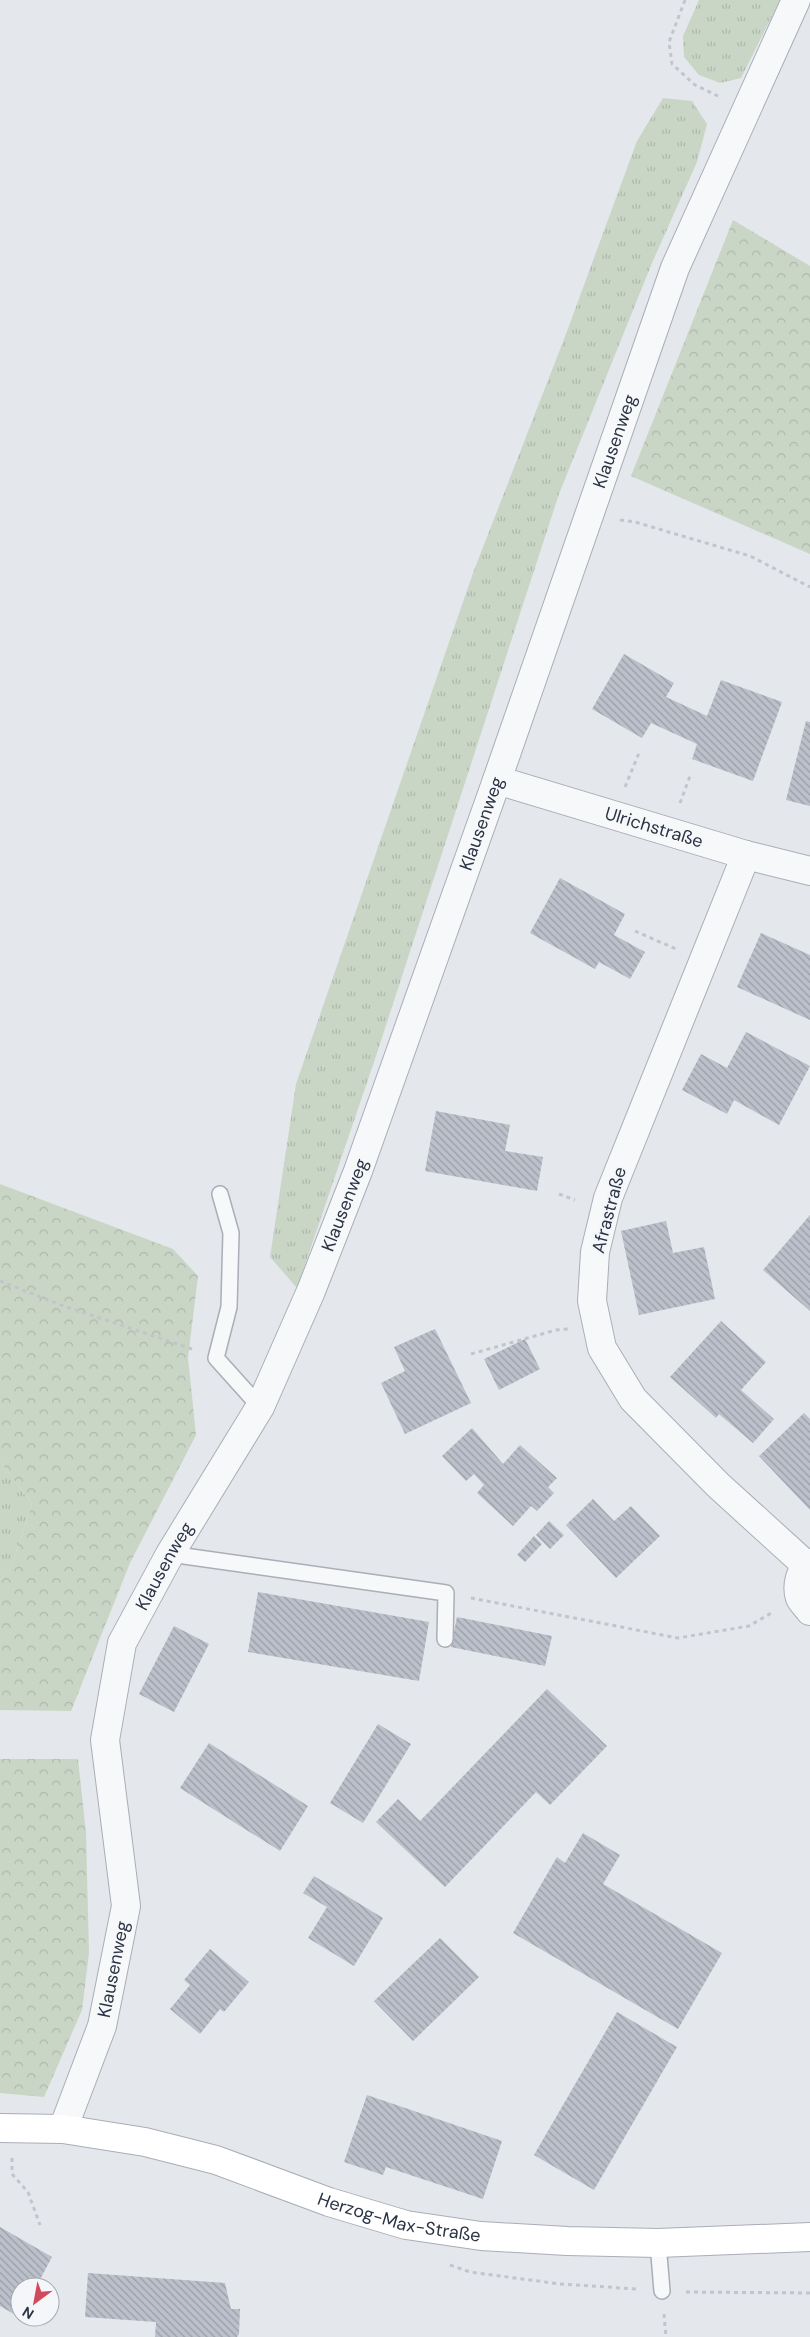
<svg xmlns="http://www.w3.org/2000/svg" width="810" height="2337" font-family="'DM Sans',sans-serif">
<style>
.grass{fill:url(#grass-tufts)}
.forest{fill:url(#forest-crowns)}
.building{fill:url(#building-back-hatch)}
.lines{fill:none;stroke-linecap:round;stroke-linejoin:round}
.service-casing{stroke:#a9aeb7;stroke-width:18}
.minor-casing{stroke:#a9aeb7;stroke-width:30}
.secondary-casing{stroke:#a9aeb7;stroke-width:30}
.path{stroke:#c2c5cb;stroke-width:3;stroke-dasharray:4 4;stroke-linecap:butt}
.service{stroke:#f7f8fa;stroke-width:15}
.minor{stroke:#f7f8fa;stroke-width:28}
.secondary{stroke:#fff;stroke-width:28}
.labels{text-anchor:middle;dominant-baseline:central;stroke-width:5;stroke-linejoin:round;paint-order:stroke}
.street-label{font-size:18px;fill:#2b3445;stroke:#f4f6f9}
</style>
<defs>
<pattern id="grass-tufts" width="24" height="20" patternUnits="userSpaceOnUse" patternTransform="scale(1.25)"><rect width="24" height="20" fill="#c9d6c5"/><path d="M3 7l-1-3M5 7V3M7 7l1-3M15 17l-1-3M17 17v-4M19 17l1-3" fill="none" stroke="#adb8ab"/></pattern>
<pattern id="forest-crowns" width="20" height="18" patternUnits="userSpaceOnUse" patternTransform="scale(1.25)"><rect width="20" height="18" fill="#c9d6c5"/><path d="M2 6a3 3 0 1 1 6 0M12 15a3 3 0 1 1 6 0" fill="none" stroke="#adb8ab"/></pattern>
<pattern id="building-back-hatch" width="6" height="6" patternUnits="userSpaceOnUse" patternTransform="scale(1.25)"><rect width="6" height="6" fill="#bbc0ca"/><path d="M-1 5l2 2M0 0l6 6M5-1l2 2" fill="none" stroke="#989da6"/></pattern>
</defs>
<rect width="100%" height="100%" fill="#e4e7ec"/>
<path class="grass" d="M699,0H780L741,78L720,83L699,75L684,57L683,36Z
M663,98L692,101L707,124L697,162L652,263L559,494L376,1056L297,1288L270,1257L296,1084L473,573L566,334L637,141Z
M0,1461L32,1504L11,1568L0,1580Z"/>
<path class="forest" d="M733,220L810,266V554L631,476Z
M0,1184L173,1249L198,1276L188,1358L196,1435L130,1563L71,1711L0,1710V1580L11,1568L32,1504L0,1461Z
M0,1759H78L86,1833L89,1953L82,2010L44,2097L0,2093Z"/>
<path class="building" d="M624,654L674,683L666,697L707,716L721,680L782,702L753,781L692,759L697,744L651,723L642,738L592,709Z
M806,721L810,722V806L786,800Z
M560,878L625,914L614,935L645,952L630,979L599,962L595,969L530,933Z
M761,933L810,955V1020L737,987Z
M746,1032L810,1066L779,1125L734,1100L727,1114L682,1090L701,1054L727,1068Z
M436,1111L510,1125L505,1151L543,1157L537,1191L425,1171Z
M810,1215V1311L763,1270Z
M666,1221L673,1253L704,1247L715,1299L639,1315L621,1231Z
M721,1321L766,1362L741,1390L774,1419L753,1443L719,1414L716,1418L670,1377Z
M435,1329L471,1403L405,1434L381,1383L405,1371L394,1347Z
M525,1339L540,1369L499,1390L484,1359Z
M804,1413L810,1419V1510L759,1456Z
M472,1428L503,1464L520,1445L557,1478L548,1487L554,1493L537,1511L531,1506L513,1526L477,1493L484,1485L474,1474L466,1481L442,1456Z
M593,1499L614,1521L631,1506L660,1536L616,1578L566,1525Z
M549,1521L564,1535L550,1549L536,1535Z
M534,1536L542,1544L525,1562L517,1555Z
M258,1592L429,1622L419,1681L248,1652Z
M457,1617L552,1636L545,1666L451,1647Z
M174,1626L209,1644L174,1712L139,1694Z
M547,1689L607,1746L550,1805L536,1792L445,1887L376,1822L398,1799L420,1821Z
M378,1724L411,1744L363,1823L330,1803Z
M209,1743L308,1806L280,1851L180,1788Z
M583,1833L620,1855L603,1884L722,1953L678,2029L513,1933L557,1857L565,1863Z
M314,1876L383,1918L354,1966L308,1938L327,1907L303,1893Z
M440,1938L479,1977L413,2041L374,2001Z
M210,1949L249,1982L224,2012L220,2009L200,2034L170,2009L190,1985L184,1980Z
M617,2012L677,2047L594,2190L534,2155Z
M367,2095L502,2141L483,2199L386,2167L383,2175L344,2162Z
M0,2227L52,2257L36,2287H20L19,2317L0,2306Z
M88,2273L225,2283L231,2309H240L239,2334L237,2337H155L156,2322L85,2317Z"/>
<g class="lines">
<defs>
<path id="service" d="M220,1194L231,1233L229,1307L216,1358L260,1407
M170,1554L446,1593L445,1639
M658,2243L662,2291"/>
<g id="minor">
<path id="s1" d="M497,780L746,855L810,871"/>
<path d="M746,855L608,1198L595,1252L592,1301L602,1348L633,1399L718,1485L806,1565"/>
<path d="M810,1563C800,1569 796,1587 800,1598C802,1602 807,1607 810,1611"/>
<path id="s2" d="M63,2129L102,2026L126,1906L105,1740L122,1643L170,1554L260,1407L311,1291L358,1171L497,780L675,268L796,0"/>
</g>
<g id="secondary">
<path id="s3" d="M0,2128L63,2129L145,2142L216,2160L329,2202L406,2225L481,2236L567,2241L658,2243L810,2237"/>
</g>
</defs>
<use href="#service" class="service-casing"/>
<use href="#minor" class="minor-casing"/>
<use href="#secondary" class="secondary-casing"/>
<path class="path" d="M685,0L669,42L672,64L695,85L718,96
M620,520L635,522L750,556L810,587
M625,787L639,753
M680,803L690,776
M635,931L676,949
M559,1194L575,1200
M0,1281L61,1305L192,1349
M471,1354L556,1330L568,1329
M471,1598L678,1638L749,1626L773,1612
M12,2158V2174L28,2192L40,2225
M450,2265L470,2272L560,2284L637,2289
M686,2292L810,2293
M664,2314L666,2337"/>
<use href="#service" class="service"/>
<use href="#minor" class="minor"/>
<use href="#secondary" class="secondary"/>
</g>
<g class="labels">
<g class="street-label">
<text stroke="none"><textPath href="#s2" startOffset="1801">Klausenweg</textPath></text>
<text stroke="none"><textPath href="#s2" startOffset="1396">Klausenweg</textPath></text>
<text stroke="none"><textPath href="#s1" startOffset="164">Ulrichstraße</textPath></text>
<text stroke="none"><textPath href="#s2" startOffset="991">Klausenweg</textPath></text>
<text transform="translate(609 1210) rotate(-75)">Afrastraße</text>
<text stroke="none"><textPath href="#s2" startOffset="586">Klausenweg</textPath></text>
<text stroke="none"><textPath href="#s2" startOffset="168">Klausenweg</textPath></text>
<text stroke="none"><textPath href="#s3" startOffset="412">Herzog-Max-Straße</textPath></text>
</g>
</g>
<g transform="translate(35 2302) rotate(212)"><circle r="24" fill="#f4f6f9" stroke="#a4a8b1"/>
<path d="M0-4L9 19L0 12L-9 19Z" fill="#d1495b"/>
<text y="-8" font-size="14" font-weight="bold" text-anchor="middle" fill="#2b3445">N</text>
</g>
</svg>
